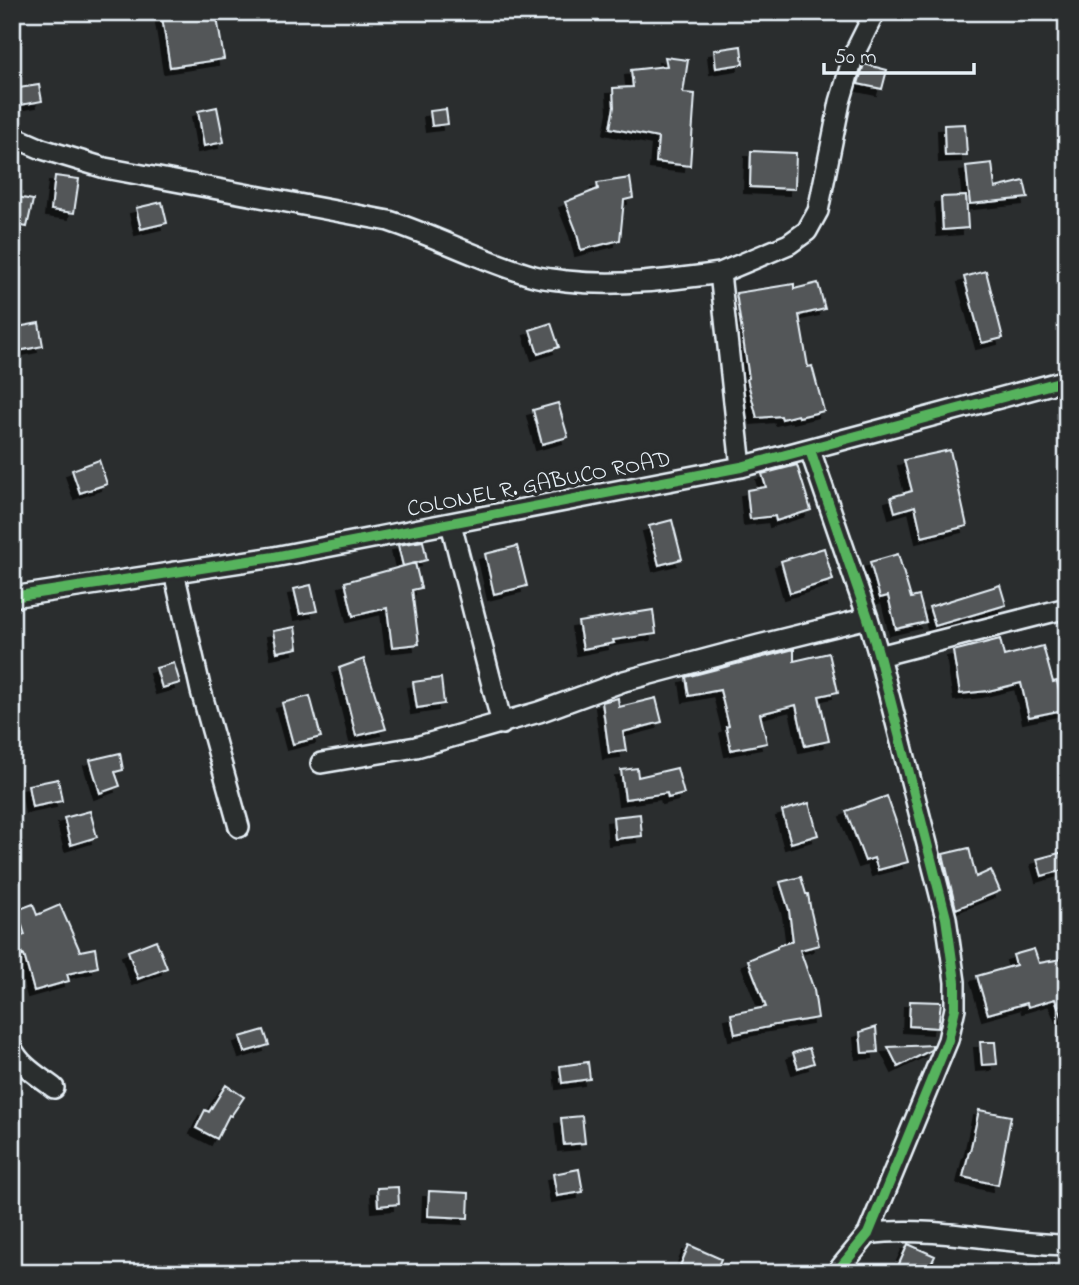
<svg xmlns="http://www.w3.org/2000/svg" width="1079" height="1285" font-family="'Indie Flower',sans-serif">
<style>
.building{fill:#535759;stroke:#e8f1f8;stroke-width:2;filter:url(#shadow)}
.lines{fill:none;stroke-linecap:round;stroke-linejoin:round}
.minor-casing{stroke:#e8f1f8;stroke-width:24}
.minor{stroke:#2a2d2e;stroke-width:19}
.cycleway-casing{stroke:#2a2d2e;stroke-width:15}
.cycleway{stroke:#56b35d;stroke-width:10}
.labels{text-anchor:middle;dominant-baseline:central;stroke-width:7;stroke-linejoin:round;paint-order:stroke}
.street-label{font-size:23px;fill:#e8f1f8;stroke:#2a2d2e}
</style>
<defs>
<filter id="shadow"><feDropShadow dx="-6" dy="6" stdDeviation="0" flood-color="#0009"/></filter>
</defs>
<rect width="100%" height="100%" fill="#2a2d2e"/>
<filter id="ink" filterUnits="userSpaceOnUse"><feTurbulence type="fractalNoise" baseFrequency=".0143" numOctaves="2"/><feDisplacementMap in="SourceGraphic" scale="14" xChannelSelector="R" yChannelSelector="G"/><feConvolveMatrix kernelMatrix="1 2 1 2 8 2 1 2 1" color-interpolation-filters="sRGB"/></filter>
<g filter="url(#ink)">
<path class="building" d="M173,12H216L224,59L170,67L162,17L173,15Z
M741,46L743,64L716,68L714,50Z
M665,57L688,60L683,93L695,94L690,166L656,162L658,138L610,128L614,107L613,88L633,87L631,70L667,66Z
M864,64L887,70L882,89L858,84Z
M39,85L42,101L15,106L12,89Z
M217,107L224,142L204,146L198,111Z
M446,109L448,124L432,126L430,111Z
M965,124L967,155L945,156L944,125Z
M751,151L796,153L795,189L750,187Z
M992,163L995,188L1024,181L1028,198L970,204L966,166Z
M55,176L79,179L74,213L51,210Z
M630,178L633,198L624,200L620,240L581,250L576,230L565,202L598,189L597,183Z
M12,196L33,200L27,227L12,224Z
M966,196L968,228L943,230L941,197Z
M162,202L167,223L141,229L136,208Z
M986,271L1003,338L982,343L964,277Z
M818,283L825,309L799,315L808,367L812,366L824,411L799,417L798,415L782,419L781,416L757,418L747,379L749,378L736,293L794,284V289Z
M39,323L43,346L18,351L12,328Z
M551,323L559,347L538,354L530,330Z
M558,403L568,437L542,444L533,410Z
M950,450L967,526L922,537L915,506L895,512L891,497L912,491L904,460Z
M99,460L107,484L80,493L72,470Z
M797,465L811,510L776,521L775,516L750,519L747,490L766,487L762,474Z
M672,520L682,559L659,565L649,526Z
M423,541L427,560L403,566L398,545Z
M517,546L527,586L494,594L485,554Z
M824,548L833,580L790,593L781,561Z
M898,554L911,598L919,596L926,622L896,629L888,596L880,598L870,562Z
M415,563L421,588L412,590L419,644L392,647L387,608L353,616L345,582Z
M311,585L317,611L300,614L294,589Z
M1000,585L1006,605L935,626L929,607Z
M653,610L656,634L613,640L614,643L583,649L578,622Z
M295,627L298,648L277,652L273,631Z
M1000,639L1004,656L1043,646L1053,682L1057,681L1063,710L1029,717L1021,683L988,691L960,694L953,651Z
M794,649V661L829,653L838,692L819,696L829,741L805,746L796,705L760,714L767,743L731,750L726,727L729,726L720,690L689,696L686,677Z
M364,659L386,729L356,736L339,668Z
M174,663L180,683L162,688L156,668Z
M441,678L444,704L417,708L413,682Z
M310,696L321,737L293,744L282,703Z
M618,698L619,707L656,698L662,722L623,732L626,751L609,753L602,702Z
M120,753L123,770L115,772L120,786L100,793L90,760Z
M637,768L638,777L677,768L684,794L668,798L667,793L625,799L621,770Z
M58,779L62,801L32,807L28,785Z
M887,796L900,833L908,862L878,870L874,858L865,861L846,811Z
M809,803L818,835L791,843L782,811Z
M90,811L97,837L71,845L64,818Z
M640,814L642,836L615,839L613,817Z
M969,848L976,877L991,870L1000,891L956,909L943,854Z
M1067,851V869L1042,876L1037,859Z
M801,877L806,894H808L811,912L819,945L800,950L814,990L818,1018L769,1026V1027L735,1034L731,1014L766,1007L748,960L777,948V946L793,941L789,910L780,882Z
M33,904L37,915L60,905L80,951L95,948L98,967L67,974L69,981L34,991L24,955L22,956L17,937L25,935L17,910Z
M156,940L167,968L138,979L128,951Z
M1034,949L1039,963L1067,958V1028L1055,999L1028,1007L1027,1003L988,1014L977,976L1016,965L1013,955Z
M910,1001L941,1002L938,1028L909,1026Z
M876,1027L878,1052L862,1053L860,1032Z
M264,1030L269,1045L245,1052L240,1037Z
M980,1042H995L997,1064L982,1065Z
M933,1045L931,1050L898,1067L888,1047Z
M809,1048L814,1063L798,1068L793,1053Z
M588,1062L590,1079L562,1083L560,1066Z
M226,1085L244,1097L231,1116L229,1115L217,1139L196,1128L205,1110L209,1112Z
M979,1110L1011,1116L998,1185L963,1177L969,1152H970Z
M582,1116L585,1143L564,1145L561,1118Z
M579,1169L583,1192L557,1196L553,1174Z
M398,1187L399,1204L378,1206L377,1188Z
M429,1191L469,1193L468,1218L428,1216Z
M908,1244L935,1256L927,1273H895Z
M689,1245L721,1259L715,1273H694L680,1266Z"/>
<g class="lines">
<defs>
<path id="minor" d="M12,136L42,149L105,168L389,221C438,237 484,262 534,276C544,279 555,279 566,281C618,287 669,280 720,273
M810,450L868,618L879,656L946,918L955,982V1008L948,1040L868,1234L836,1273
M741,467L720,273L789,244L807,231L818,211L840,102L854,54L875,12
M451,524L502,724
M174,572L201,691L239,827
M12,597L274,557L741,467L1067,380
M879,656L1067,608
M321,763L416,747L539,712L624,681L759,645L868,618
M12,1048C20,1066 40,1077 54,1088
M868,1234C935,1225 1000,1244 1067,1245"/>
</defs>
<use href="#minor" class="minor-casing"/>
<use href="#minor" class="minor"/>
<defs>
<path id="cycleway" d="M810,450L868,618L879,656L946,918L955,982V1008L948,1040L868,1234L836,1273
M12,597L274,557L741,467L1067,380"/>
</defs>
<use href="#cycleway" class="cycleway-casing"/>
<use href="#cycleway" class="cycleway"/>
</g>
</g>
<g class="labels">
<g class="street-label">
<text transform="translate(539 485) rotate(-11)">COLONEL R. GABUCO ROAD</text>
</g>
</g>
<rect width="1079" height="1285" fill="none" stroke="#2a2d2e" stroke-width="42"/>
<rect x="21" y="21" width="1037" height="1243" fill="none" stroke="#e8f1f8" stroke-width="2.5" filter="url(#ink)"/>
<path d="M824 63v10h150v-10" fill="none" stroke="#e8f1f8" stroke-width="3.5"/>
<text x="834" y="63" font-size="21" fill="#e8f1f8" stroke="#2a2d2e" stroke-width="5" paint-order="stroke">50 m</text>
</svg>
